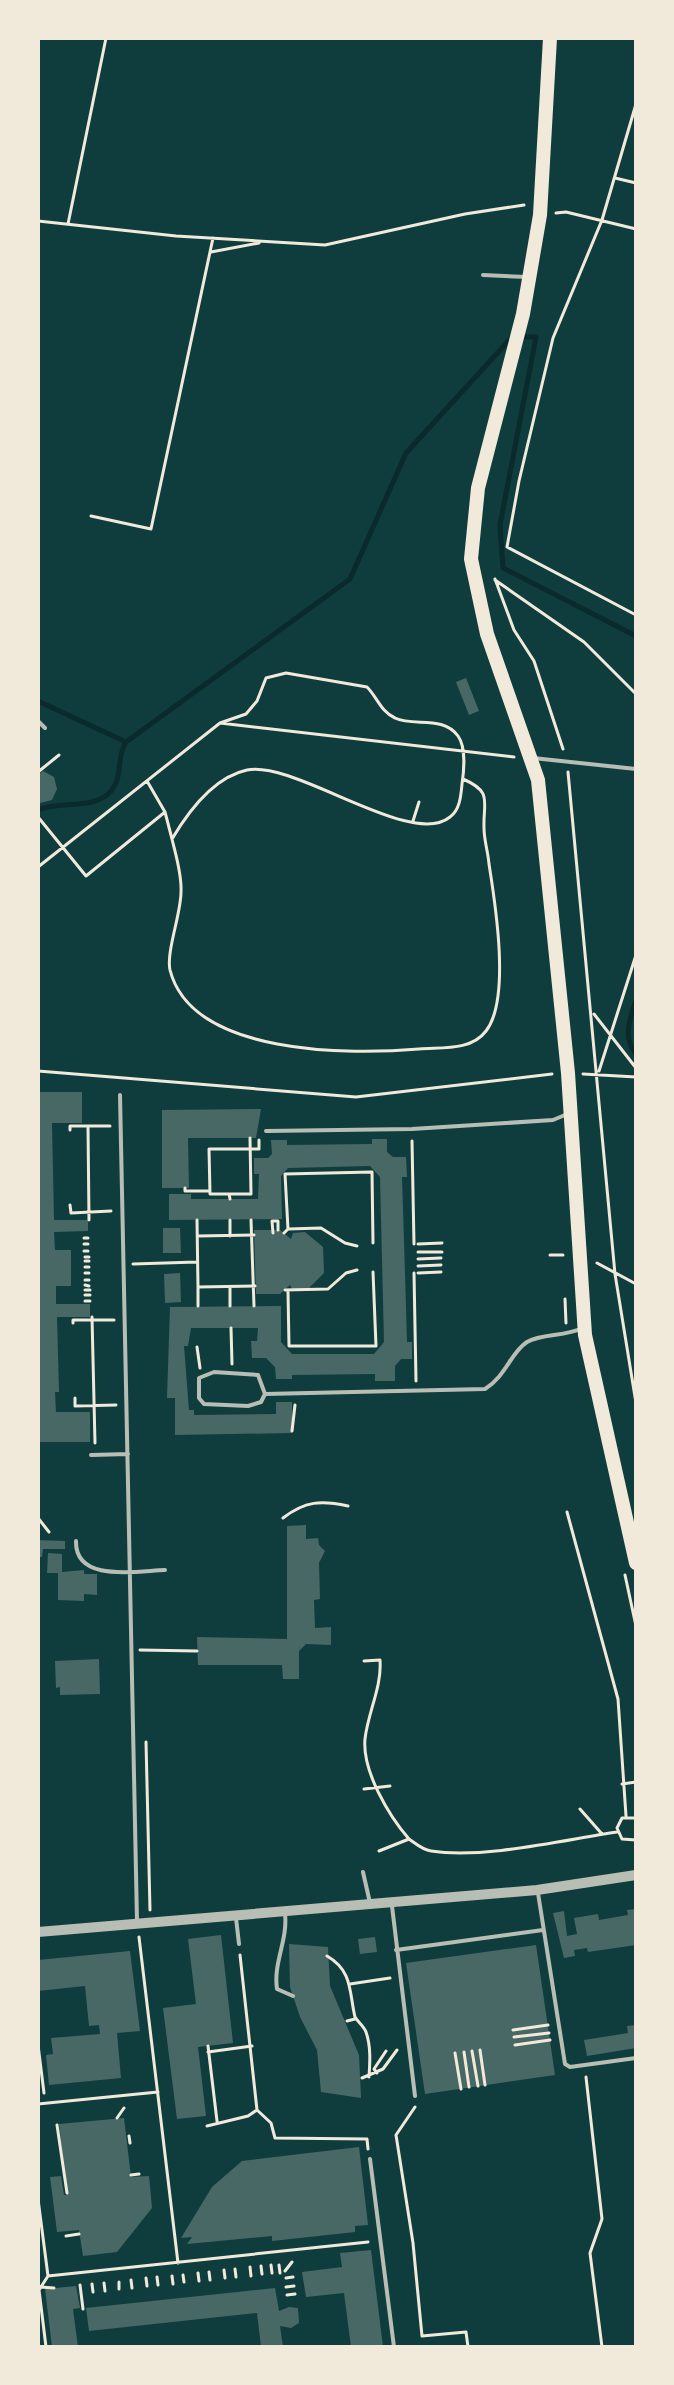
<svg xmlns="http://www.w3.org/2000/svg" width="674" height="2385" font-family="'Times New Roman',serif">
<style>
.lines{fill:none;stroke-linecap:round;stroke-linejoin:round}
.stream{stroke:#0a2a2b;stroke-width:5}
.building{fill:#486865}
.path{stroke:#f1e9da;stroke-width:3}
.service{stroke:#b8beb3;stroke-width:4}
.tertiary{stroke:#b8beb3;stroke-width:10}
.primary{stroke:#f1e9da;stroke-width:14}
</style>
<rect width="100%" height="100%" fill="#0f3d3e"/>
<g class="lines">
<path class="stream" d="M38,701L126,742
M38,810C61,799 101,813 115,785C122,771 117,756 126,742L350,579L406,453L512,337H536L500,525L503,568L636,636
M636,1000C630,1019 622,1037 636,1054"/>
</g>
<path class="building" d="M466,678L479,711L469,715L456,682Z
M43,771L54,777L57,789L52,800L40,803L38,775Z
M38,1092H82V1123H52L54,1220H88V1231L54,1232L55,1250H71V1286H56V1304H90V1317H57L59,1392H55L56,1412H90V1442H38Z
M261,1109L256,1138H188L189,1188H162V1110Z
M372,1139H387V1152L393,1157H406L407,1177H402L405,1273L407,1342H412V1359H401L395,1366V1381H375V1374L292,1375V1379H276L275,1367L266,1358H252L251,1341H257L258,1328H191L188,1346H184L189,1410H194V1415L276,1414V1402H292V1433L175,1435V1398H167L170,1307L281,1306V1342L292,1354H374L384,1342L380,1177L370,1166L288,1168L281,1176L282,1219L169,1220V1194H191V1199H258L259,1174H254V1158H268L272,1154L271,1140H287V1145L372,1144Z
M163,1228H180L181,1253H163Z
M254,1230H280L291,1239L293,1233L305,1232L323,1247L324,1273L308,1289H292L290,1285L280,1294H256Z
M180,1273L181,1302L165,1303L164,1274Z
M306,1525V1539L318,1538L319,1545L325,1551L319,1563L320,1599L314,1600L315,1628L331,1627V1645L306,1644L299,1651V1679H283L282,1665H198L197,1637L287,1639V1526Z
M38,1540L65,1541V1549H43L42,1557H38Z
M48,1553L62,1554V1572L84,1570V1574H97V1595L84,1594V1601L58,1600V1573H47Z
M99,1659L100,1694L60,1695V1687L56,1688L55,1661Z
M636,1909V1945L588,1952L587,1948L574,1950L575,1956L564,1958L553,1913L564,1911L567,1936L577,1934L574,1918L598,1914L599,1920L628,1915L627,1910Z
M221,1935L233,2043L198,2047L206,2116L177,2119L163,2008L196,2004L188,1939Z
M375,1937L377,1952L360,1954L358,1939Z
M289,1944L328,1947L330,1986L359,2055L361,2098L321,2092L317,2050L300,2017L290,1987Z
M536,1945L555,2075L425,2094L406,1963Z
M130,1951L140,2031L117,2033L121,2078L49,2085L46,2055L53,2054L51,2038L100,2034L99,2025L89,2026L85,1986L38,1991V1960Z
M636,2025V2048L587,2056L584,2040L628,2033L627,2026Z
M124,2118L131,2177L149,2176L152,2208L117,2252L83,2256L79,2230L57,2232L50,2177L61,2176L64,2195H67L59,2124Z
M359,2147L368,2225L355,2226V2232L272,2241V2236L187,2244L192,2237L181,2238L212,2187L242,2161Z
M371,2250L383,2347H351L344,2293L306,2297L302,2272L342,2267L340,2253Z
M76,2286L80,2308L73,2309L78,2347H52L45,2289Z
M275,2288L279,2311L289,2307L298,2308L299,2323L291,2328L280,2326L283,2347H261L257,2313L89,2331L86,2308Z"/>
<g class="lines">
<path class="path" d="M636,104L602,220L553,338L519,481L507,547L636,615
M615,178L636,183
M556,213L566,212L636,229
M38,221L176,236L325,245L465,214L524,205
M68,224L106,38
M211,252L259,243
M91,516L151,529L213,238
M495,579L514,630L534,661L563,749
M495,580L584,642L636,694
M220,723L246,714L257,701L266,678L286,673L367,687C377,697 381,712 395,718C414,727 443,715 458,736C466,747 464,771 462,784C461,795 460,810 450,817C411,849 295,760 247,770C214,777 188,812 172,839C176,856 182,875 181,892C181,914 166,952 170,970C192,1056 351,1055 419,1049C442,1047 471,1051 486,1031C511,999 495,902 489,864C488,852 484,840 484,828C483,801 493,792 463,779
M38,772L59,755
M568,772L615,1274L636,1403
M147,781L165,812L172,839
M38,817L86,876L165,812
M413,821L419,802
M38,867L220,723L514,757
M594,1014L636,1068
M38,1071L356,1097L552,1074
M599,1071L636,955
M583,1074L636,1077
M88,1126L89,1220
M70,1130V1126H110
M412,1141L414,1244
M185,1188V1191H210
M229,1194H210L209,1149H259V1140
M230,1199L229,1194H251L250,1138
M70,1205L71,1213L111,1211
M197,1220L198,1287L255,1286
M230,1220V1236
M251,1220L254,1306
M288,1229L285,1174L372,1172L373,1243
M273,1233L272,1221H278V1230
M284,1233L288,1229L321,1228L345,1243L357,1246
M198,1236L254,1235
M84,1238H88
M84,1244H88
M418,1244L442,1243
M84,1251H88
M418,1252H442
M550,1255H563
M85,1257H89
M418,1259L441,1258
M85,1261H89
M597,1263L636,1284
M133,1264L197,1262
M418,1266L441,1265
M85,1267H89
M85,1273H89
M414,1273L416,1381
M418,1273L441,1272
M85,1280H89
M85,1285L89,1286
M198,1287V1306
M230,1287V1306
M85,1290H90
M285,1290L328,1289L346,1273L357,1270
M288,1292L289,1346H376L373,1272
M85,1295H90
M565,1299L566,1323
M85,1301H90
M92,1317L95,1443
M73,1323V1320H114
M231,1328L232,1364
M197,1347L200,1368
M75,1398V1406L116,1405
M292,1431L295,1405
M567,1512L618,1699L626,1816
M38,1518L49,1532
M283,1518C305,1501 321,1500 348,1506
M625,1575L636,1626
M140,1650L197,1651
M364,1661L380,1660C382,1687 368,1712 365,1739C362,1771 389,1816 409,1839
M146,1742L150,1910
M622,1784L636,1782
M364,1789L390,1786
M580,1809L602,1834
M636,1818H622L617,1828L622,1839L636,1840
M379,1851L409,1839C416,1844 423,1850 431,1851C485,1859 563,1840 617,1832
M139,1937L178,2263
M327,1956C353,1971 349,1992 355,2017C357,2021 364,2026 366,2032C371,2046 370,2062 369,2077
M350,1984L390,1978
M347,2021L355,2019
M513,2030L548,2025
M514,2037L549,2033
M38,2045L44,2093
M515,2045L550,2040
M208,2046L217,2121
M480,2050L485,2085
M472,2051L478,2086
M208,2052L252,2046
M464,2052L469,2087
M455,2053L461,2089
M377,2073L374,2069L386,2051
M586,2077L602,2219L590,2253L602,2347
M362,2078L383,2069L397,2050
M38,2104L158,2092
M415,2107L396,2135L413,2243L422,2336L466,2332L468,2347
M257,2110L271,2123L275,2138L367,2139L368,2149
M117,2118L124,2108
M57,2125L67,2193
M207,2126L248,2116L257,2110L240,1955
M129,2136L130,2143
M131,2175L139,2174
M38,2199L48,2276L368,2242
M66,2236L79,2234
M271,2265L272,2273
M279,2265L280,2273
M261,2266L262,2274
M250,2267L251,2276
M235,2269L236,2277
M224,2270L225,2278
M285,2271L292,2262
M209,2272L210,2280
M198,2273L199,2281
M183,2275L184,2282
M172,2276L173,2284
M157,2277L158,2285
M146,2278L147,2286
M286,2278L293,2277
M131,2280L132,2288
M119,2282V2289
M104,2283L105,2291
M92,2284L93,2292
M80,2285L83,2309
M40,2287L54,2288
M286,2287L294,2286
M287,2295L295,2294
M46,2347L39,2290L48,2276"/>
<path class="service" d="M483,275L527,277
M38,721L45,728
M533,758L636,769
M120,1095L137,1921
M266,1131L412,1129L553,1120L565,1115
M214,1372L258,1375L265,1394L261,1402L248,1406L204,1404L199,1398V1378Z
M265,1394L485,1389C506,1376 511,1352 527,1342C542,1333 564,1337 583,1328
M91,1455L128,1454
M76,1541C75,1583 136,1571 165,1570
M363,1872L370,1903
M538,1893L565,2064L570,2067L636,2058
M392,1906L415,2096
M285,1914C288,1940 273,1963 277,1989L293,1996
M236,1918L239,1944
M396,1950L543,1930
M370,2159L394,2347"/>
<path class="tertiary" d="M38,1932L537,1890L636,1875"/>
<path class="primary" d="M550,38L540,215L523,314L478,488L471,559L487,634L538,780L568,1073L585,1335L636,1563"/>
</g>
<rect width="674" height="2385" fill="none" stroke="#f1e9da" stroke-width="80"/>
</svg>
